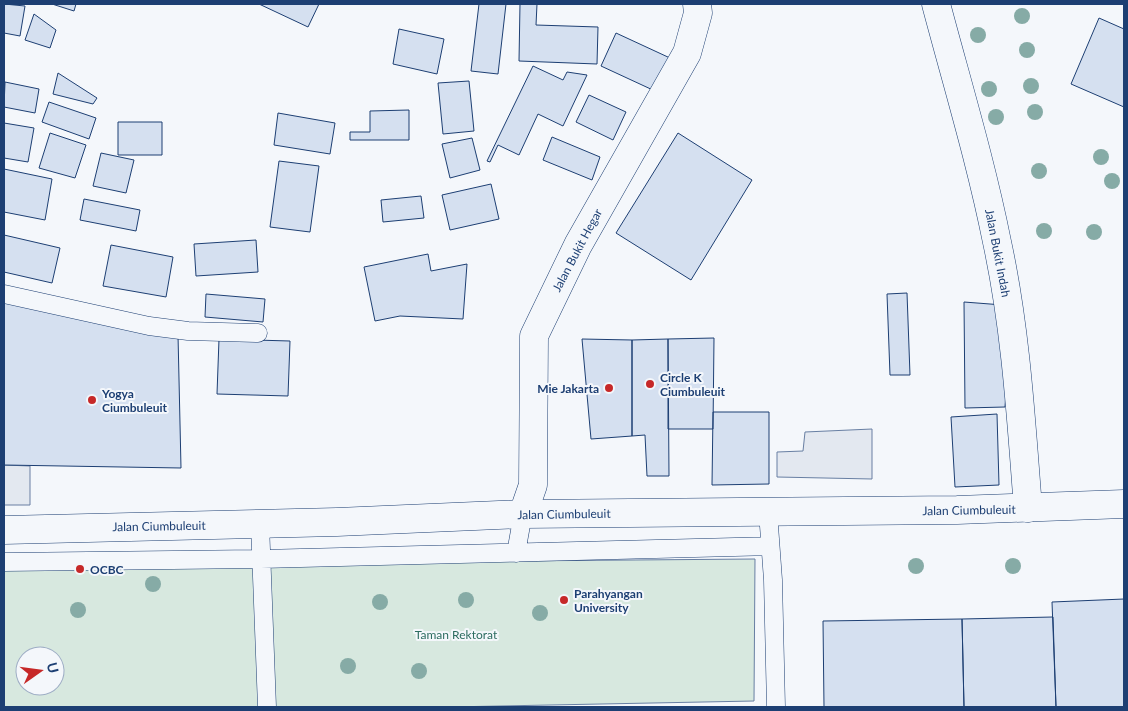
<svg xmlns="http://www.w3.org/2000/svg" width="1128" height="711" font-family="Lato,sans-serif">
<style>
.green{fill:#d7e8df;stroke:#687fa3;fill-rule:evenodd}
.parking{fill:#e3e8f0;stroke:#687fa3}
.building{fill:#d5e0f0;stroke:#1d3f73}
.lines{fill:none;stroke-linecap:round;stroke-linejoin:round}
.service-casing{stroke:#1d3f73;stroke-width:19}
.minor-casing{stroke:#1d3f73;stroke-width:29}
.secondary-casing{stroke:#1d3f73;stroke-width:29}
.service{stroke:#f4f7fb;stroke-width:18}
.minor{stroke:#f4f7fb;stroke-width:28}
.secondary{stroke:#f4f7fb;stroke-width:28}
.tree{fill:#86aba6}
.poi-dot{fill:#c62828;stroke:#f4f7fb;stroke-width:2}
.labels{text-anchor:middle;dominant-baseline:central;stroke-width:4;stroke-linejoin:round;paint-order:stroke}
.street-label{font-size:12px;fill:#1d3f73;stroke:#f4f7fb}
.poi-label{font-size:12px;font-weight:bold;fill:#1d3f73;stroke:#f4f7fb;text-anchor:start}
.park-label{font-size:12px;fill:#2c6c60;stroke:#f4f7fb}
</style>
<rect width="100%" height="100%" fill="#f4f7fb"/>
<path class="green" d="M259,557L262,707H4V561ZM25,656H55V686H25Z
M755,559L754,701L449,707H271L265,563Z"/>
<path class="parking" d="M872,429V479L777,477V452L803,451L805,432Z
M4,465L30,466V505H4Z"/>
<path class="building" d="M4,4L25,6L20,36L4,33Z
M52,4H76L74,11Z
M259,4H319L308,27Z
M479,4H506L498,74L471,71Z
M520,4H537L536,25L598,27L597,64L519,61Z
M34,14L56,30L50,48L25,40Z
M1099,18L1124,29V107L1071,84Z
M399,29L444,39L437,74L393,64Z
M616,33L670,58L655,91L601,66Z
M533,66L563,80L567,72L587,75L563,126L538,114L519,155L498,145L490,162L487,161Z
M58,73L97,98L93,104L53,94Z
M469,81L474,131L443,134L438,83Z
M5,82L39,89L35,113L4,107Z
M589,95L626,112L613,140L576,122Z
M49,102L96,118L89,139L42,122Z
M409,110V140H350V132H370V111Z
M278,113L335,123L330,154L274,145Z
M118,122H162V155H118Z
M4,123L34,128L28,162L4,158Z
M50,133L86,145L75,178L39,168Z
M678,133L752,180L691,280L616,233Z
M552,137L600,157L592,180L543,160Z
M472,138L480,170L450,178L442,144Z
M101,153L134,160L126,193L93,186Z
M279,161L319,166L310,232L270,227Z
M4,169L52,179L45,220L4,212Z
M491,184L499,219L450,230L442,195Z
M421,196L424,218L383,222L381,200Z
M84,199L140,210L136,231L80,220Z
M4,235L60,248L52,283L4,272Z
M256,240L258,272L196,276L194,244Z
M111,245L173,257L166,297L103,286Z
M428,254L431,271L467,264L463,319L400,316L375,321L364,267Z
M907,293L910,375H890L887,294Z
M206,294L265,299L263,322L205,317Z
M4,301L178,335L181,468L4,465Z
M964,302L1003,305L1008,361L1005,407L965,408Z
M714,338L713,429H668V339Z
M219,339L290,341L288,396L217,394Z
M582,339L632,340V436L591,439Z
M668,339L669,476H647L645,435L632,436V340Z
M713,412H769V484L712,485Z
M997,414L999,485L955,487L951,417Z
M1124,599V707H1056L1052,602Z
M1053,617L1056,707H964L962,619Z
M962,619L964,707H824L823,621Z"/>
<g class="lines">
<defs>
<path id="service" d="M4,294L149,326L188,331L258,333
M768,512L773,580L776,707
M260,524L267,707
M516,553L523,514
M4,562L261,559L770,546"/>
<path id="minor" d="M936,4C957,83 981,162 997,242C1016,330 1021,419 1028,508
M523,514L533,485L534,336L578,245L687,53L698,13L697,4"/>
<path id="secondary" d="M4,530L337,522L523,514L957,510L1124,504"/>
</defs>
<use href="#service" class="service-casing"/>
<use href="#minor" class="minor-casing"/>
<use href="#secondary" class="secondary-casing"/>
<use href="#service" class="service"/>
<use href="#minor" class="minor"/>
<use href="#secondary" class="secondary"/>
</g>
<g class="tree">
<circle cx="1022" cy="16" r="8"/>
<circle cx="978" cy="35" r="8"/>
<circle cx="1027" cy="50" r="8"/>
<circle cx="1031" cy="86" r="8"/>
<circle cx="989" cy="89" r="8"/>
<circle cx="1035" cy="112" r="8"/>
<circle cx="996" cy="117" r="8"/>
<circle cx="1101" cy="157" r="8"/>
<circle cx="1039" cy="171" r="8"/>
<circle cx="1112" cy="181" r="8"/>
<circle cx="1044" cy="231" r="8"/>
<circle cx="1094" cy="232" r="8"/>
<circle cx="916" cy="566" r="8"/>
<circle cx="1013" cy="566" r="8"/>
<circle cx="153" cy="584" r="8"/>
<circle cx="466" cy="600" r="8"/>
<circle cx="380" cy="602" r="8"/>
<circle cx="78" cy="610" r="8"/>
<circle cx="540" cy="613" r="8"/>
<circle cx="348" cy="666" r="8"/>
<circle cx="419" cy="671" r="8"/>
</g>
<g class="poi-dot">
<circle cx="650" cy="384" r="5"/>
<circle cx="609" cy="388" r="5"/>
<circle cx="92" cy="400" r="5"/>
<circle cx="80" cy="569" r="5"/>
<circle cx="564" cy="600" r="5"/>
</g>
<g class="labels">
<g class="street-label">
<text transform="translate(577 250) rotate(-62)">Jalan Bukit Hegar</text>
<text transform="translate(998 253) rotate(79)">Jalan Bukit Indah</text>
<text transform="translate(969 510) rotate(-1)">Jalan Ciumbuleuit</text>
<text transform="translate(564 514) rotate(-1)">Jalan Ciumbuleuit</text>
<text transform="translate(159 526) rotate(-1)">Jalan Ciumbuleuit</text>
</g>
<g class="poi-label">
<text x="660" y="377">Circle K<tspan x="660" dy="14">Ciumbuleuit</tspan></text>
<text x="599" y="388" text-anchor="end">Mie Jakarta</text>
<text x="102" y="393">Yogya<tspan x="102" dy="14">Ciumbuleuit</tspan></text>
<text x="90" y="569">OCBC</text>
<text x="574" y="593">Parahyangan<tspan x="574" dy="14">University</tspan></text>
</g>
<g class="park-label">
<text x="456" y="634">Taman Rektorat</text>
</g>
</g>
<rect width="1128" height="711" fill="none" stroke="#1d3f73" stroke-width="10"/>
<g transform="translate(40 671) rotate(76)"><circle r="24" fill="#f4f7fb" stroke="#9eadc5"/>
<path d="M0-4L9 19L0 12L-9 19Z" fill="#c62828"/>
<text y="-8" font-size="14" font-weight="bold" text-anchor="middle" fill="#1d3f73">U</text>
</g>
</svg>
